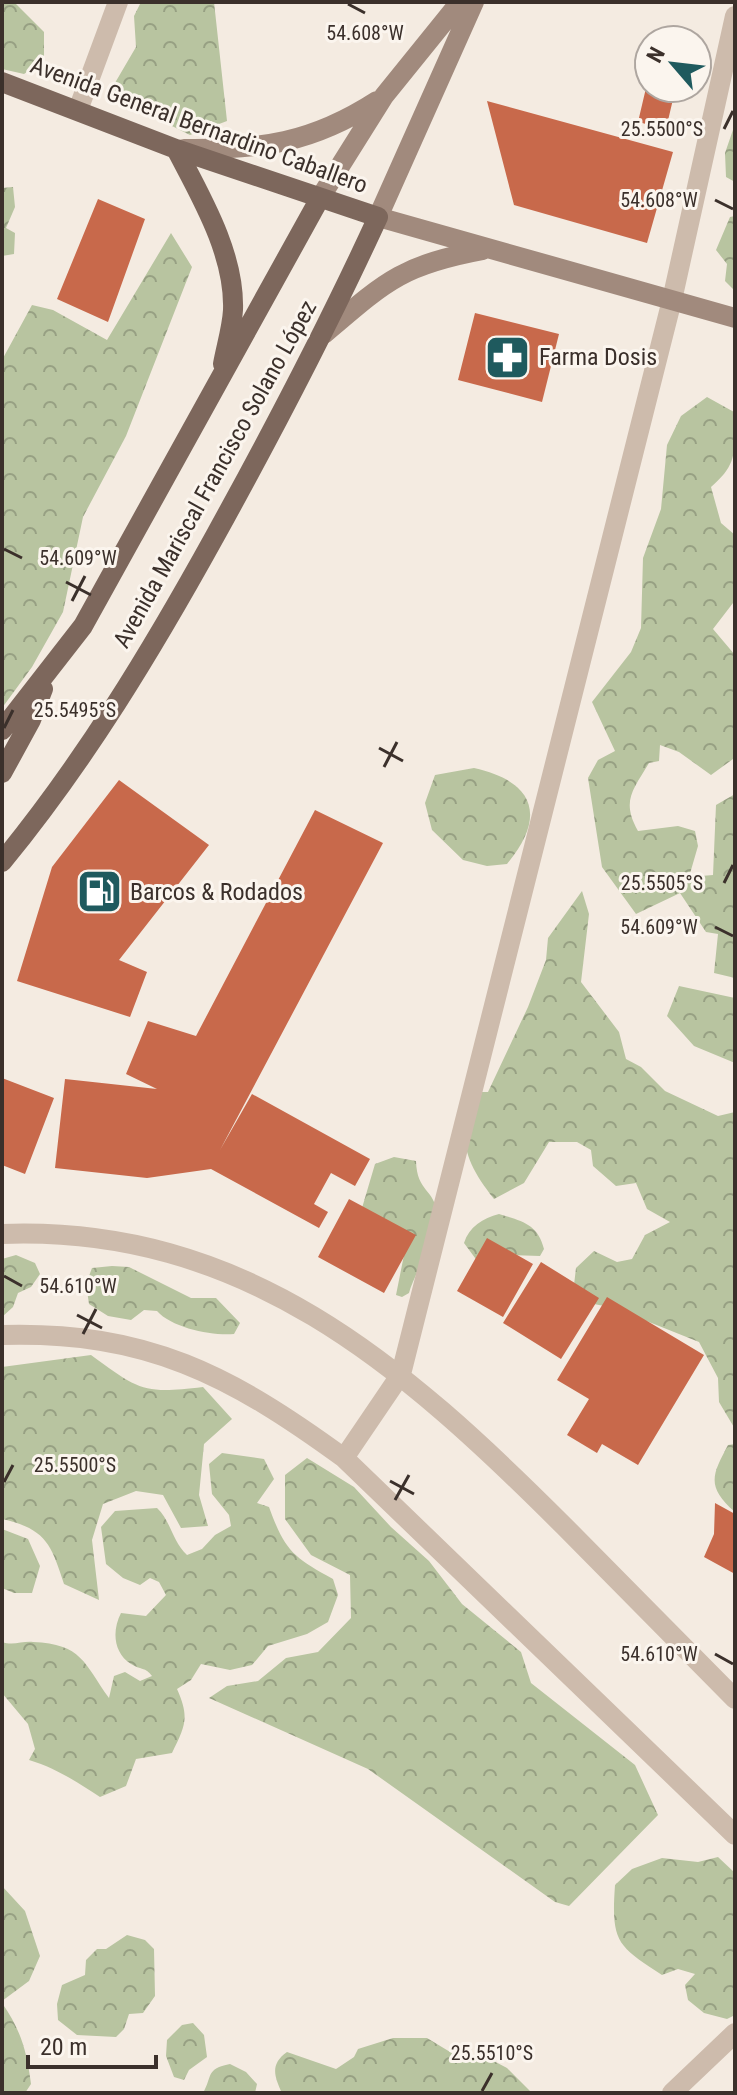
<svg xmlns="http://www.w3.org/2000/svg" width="737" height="2095" font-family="'Roboto Condensed',sans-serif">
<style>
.forest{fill:url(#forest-crowns)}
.building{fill:#c8694b}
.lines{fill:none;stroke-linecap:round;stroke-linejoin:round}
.street{stroke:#cdbbac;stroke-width:20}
.secondary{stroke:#a18a7d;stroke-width:20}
.primary{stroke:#7d675c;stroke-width:20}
.ticks{fill:none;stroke:#3b302b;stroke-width:3}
.labels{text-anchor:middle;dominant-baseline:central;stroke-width:6;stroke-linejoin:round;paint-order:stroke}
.street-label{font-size:24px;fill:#3b302b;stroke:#fbf5ee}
.poi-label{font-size:24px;fill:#3b302b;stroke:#fbf5ee;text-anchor:start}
.ticks-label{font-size:20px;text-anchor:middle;fill:#3b302b;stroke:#fbf5ee;stroke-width:6;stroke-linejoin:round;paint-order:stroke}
</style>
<defs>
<pattern id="forest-crowns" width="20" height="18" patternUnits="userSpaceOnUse" patternTransform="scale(2)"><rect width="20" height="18" fill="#b8c4a0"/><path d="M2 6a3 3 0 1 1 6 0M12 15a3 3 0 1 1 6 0" fill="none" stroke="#97a083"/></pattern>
</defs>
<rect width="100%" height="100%" fill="#f4ebe1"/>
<path class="forest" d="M2,2H14L44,32V60L24,74L2,69Z
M141,2H214L227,121L190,135L126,103L112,88L136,47L134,16Z
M735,124V182L726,177L725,153Z
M13,187L15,207L6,228L15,233L14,254L2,256V188Z
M735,216V291L725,281L727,264L716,250L730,217Z
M171,233L192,267L126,436L83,517L63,612L32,667L2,708V360L32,305L53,310L107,340Z
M707,397L734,412L735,416C735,453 737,465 711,487L721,523L735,535V595L733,603L713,629L735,655V750L733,759L711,775L679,752L660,745L659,761L649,763C633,790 621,801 638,831L678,826L695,831L698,846L689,877L713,875L716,805L735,794V978L714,973L718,934L706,932L680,893L636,914L602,867L588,778L598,760L615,751L592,702L631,652L641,628L643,558L661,509L667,445L681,416Z
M474,768C533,781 548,815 507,864L487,866L463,860L432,830L425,803L435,775Z
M582,891L589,914L581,982L619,1032L626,1059L641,1067L665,1091L718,1116L735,1112V1429L719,1402L718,1378L699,1342L614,1308L589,1303L574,1285L576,1268L594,1251L617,1262L632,1259L645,1235L670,1222L647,1209L636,1183L616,1186L593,1166L591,1150L577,1142H549L524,1183L494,1199C464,1161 458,1139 471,1092H488L528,1007L546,960L548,938Z
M679,986L735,998V1063L694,1046L667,1016Z
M394,1157L416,1161C417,1193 434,1187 438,1216C440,1235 414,1273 409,1293L402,1297L396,1295L404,1255L362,1208L375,1164Z
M499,1214C522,1221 538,1224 544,1249L540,1256L510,1255L478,1262L464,1243C469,1227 483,1218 499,1214Z
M16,1255L35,1263L40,1274L31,1287L18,1293L13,1307L2,1317V1259Z
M112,1266L129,1267L191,1298H216L240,1323L234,1334C212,1336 172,1328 157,1311L144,1310L131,1320L108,1316L89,1304L86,1284L92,1268Z
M91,1355C140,1391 144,1394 203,1387L232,1419L204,1444L199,1495L208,1526L181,1528L163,1495L136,1491L103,1504L92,1540L99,1600L64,1584C51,1544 46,1529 2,1519V1367Z
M735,1444V1512C705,1486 713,1474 728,1445Z
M222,1453L264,1459L274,1479L257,1503L269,1507C285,1551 293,1557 333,1579L338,1595L328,1622L307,1634L268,1646L252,1665L230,1670L201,1664L191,1680L177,1689C190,1718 185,1726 172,1753L136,1759L126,1786L100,1797C77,1782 56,1768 29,1760L35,1749L28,1724L2,1693V1642C13,1646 22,1641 33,1642C82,1644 84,1663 109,1698L114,1676L125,1672L140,1681L152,1676C146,1667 140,1670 131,1664C113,1653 112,1630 121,1613L146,1616L166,1595L159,1582L150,1578L140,1585L123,1578L106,1564L101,1527L115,1511L157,1508C171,1521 172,1541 187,1555L202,1549L215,1535L231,1526L229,1515L212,1494L209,1464Z
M307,1458L354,1487L391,1527L429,1561L462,1604L521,1652L531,1683L635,1765L658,1815L569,1906L555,1902L368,1769L209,1698L227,1686L258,1681L286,1658L318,1652L351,1618L350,1575L311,1555L285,1519V1475Z
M2,1529L28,1539L40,1566L32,1593H14L2,1588Z
M718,1857L735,1873V2015L727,2019L704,2013L688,2000L685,1985L695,1974L678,1969L662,1975C617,1946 611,1942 615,1885L632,1869L662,1858L698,1862Z
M2,1886L25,1911L40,1956L29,1981L2,2001Z
M127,1935L145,1940L154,1949L155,1996L143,2013L129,2014L124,2029L116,2037L77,2035L58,2020L57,2004L62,1985L85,1975L86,1960L97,1949H106Z
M2,2003C21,2030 27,2052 31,2084L25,2093H2Z
M193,2023L204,2035L207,2057L189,2070L184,2080L174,2077L166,2056L167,2040L182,2025Z
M393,2038H427L465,2061L488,2058L507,2068L532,2093H282C274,2076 270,2064 287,2052L336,2069L354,2057L358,2049Z
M230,2064L246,2072L257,2084L255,2093H203C213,2076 205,2069 230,2064Z"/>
<path class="building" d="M646,88L674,95L666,129L638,122Z
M487,101L673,152L647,243L514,205Z
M98,199L145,219L108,322L57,299Z
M475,313L559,334L542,402L458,380Z
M119,780L209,845L119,960L147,972L130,1017L17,981L52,867Z
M315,810L383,843L220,1150L252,1094L370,1159L355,1186L331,1173L314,1204L328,1212L319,1228L211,1169L147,1178L55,1168L65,1079L157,1089L126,1074L148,1021L196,1036Z
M2,1078L54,1098L25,1174L2,1165Z
M349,1199L416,1235L384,1293L318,1257Z
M487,1238L533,1264L503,1317L457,1291Z
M541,1262L599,1298L561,1359L503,1323Z
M607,1297L704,1355L638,1465L602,1444L597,1453L567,1435L589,1399L557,1380Z
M715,1503L735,1514V1574L704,1557L714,1534Z"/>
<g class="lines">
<path class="street" d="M78,110L118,2
M2,1234C244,1225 403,1365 564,1526C621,1584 678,1641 735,1699
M2,1335C147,1331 230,1375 344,1458L735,1835
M344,1458L401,1374L672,300L735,16
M672,2093L735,2033"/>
<path class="secondary" d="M474,2L378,217L735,318
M184,149C261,150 312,143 377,101
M320,198L384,96L460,2
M324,334C386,281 402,265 483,250"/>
<path class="primary" d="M2,82L176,149L378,217C328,326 273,431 215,536C152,650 85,761 2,862
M176,149C201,197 235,254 233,310C232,328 226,347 223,364
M2,730L83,626L320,198
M2,773L31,720L43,689"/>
</g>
<path class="ticks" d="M348,4L365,13M724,129L733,111M715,200L733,209M4,549L22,558M66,582L91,595M72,601L85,576M4,728L13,710M379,748L403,761M384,767L397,742M724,883L733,865M715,927L733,936M4,1276L22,1286M77,1315L102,1328M83,1334L96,1309M390,1481L414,1494M4,1482L13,1465M395,1500L409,1475M715,1654L733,1664M482,2091L492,2073"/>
<defs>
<symbol id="pharmacy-square" viewBox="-11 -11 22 22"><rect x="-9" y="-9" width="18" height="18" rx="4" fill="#1f5a5e" stroke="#fbf5ee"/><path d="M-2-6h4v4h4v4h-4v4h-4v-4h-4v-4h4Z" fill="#fff"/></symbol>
<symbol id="fuel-square" viewBox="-11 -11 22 22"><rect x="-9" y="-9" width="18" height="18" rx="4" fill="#1f5a5e" stroke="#fbf5ee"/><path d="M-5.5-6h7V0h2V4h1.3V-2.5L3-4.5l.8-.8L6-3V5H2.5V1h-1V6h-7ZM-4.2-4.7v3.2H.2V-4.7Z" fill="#fff"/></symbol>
</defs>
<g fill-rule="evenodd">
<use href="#pharmacy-square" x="482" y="332" width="51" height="51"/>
<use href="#fuel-square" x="74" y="866" width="51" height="51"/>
</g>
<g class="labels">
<g class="street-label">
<text transform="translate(199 125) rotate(20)">Avenida General Bernardino Caballero</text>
<text transform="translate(215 474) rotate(-61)">Avenida Mariscal Francisco Solano López</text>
</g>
<g class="poi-label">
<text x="539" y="357">Farma Dosis</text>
<text x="130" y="892">Barcos &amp; Rodados</text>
</g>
</g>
<g class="ticks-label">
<text x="365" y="40">54.608°W</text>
<text x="662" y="136">25.5500°S</text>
<text x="659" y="207">54.608°W</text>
<text x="78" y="565">54.609°W</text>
<text x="75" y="717">25.5495°S</text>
<text x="662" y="890">25.5505°S</text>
<text x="659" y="934">54.609°W</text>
<text x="78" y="1293">54.610°W</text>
<text x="75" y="1472">25.5500°S</text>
<text x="659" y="1661">54.610°W</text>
<text x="492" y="2060">25.5510°S</text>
</g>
<rect width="737" height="2095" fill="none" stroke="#3b302b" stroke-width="8"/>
<g transform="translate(673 64) rotate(298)"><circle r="38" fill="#fbf5ee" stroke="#aea6a0" stroke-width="2"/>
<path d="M0-6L14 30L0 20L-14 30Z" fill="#1f5a5e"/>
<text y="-12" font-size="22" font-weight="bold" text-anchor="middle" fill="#3b302b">N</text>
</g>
<path d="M28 2055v12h128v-12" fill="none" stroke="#3b302b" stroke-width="4"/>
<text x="40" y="2055" font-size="24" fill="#3b302b" stroke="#fbf5ee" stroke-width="6" paint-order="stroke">20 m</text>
</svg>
